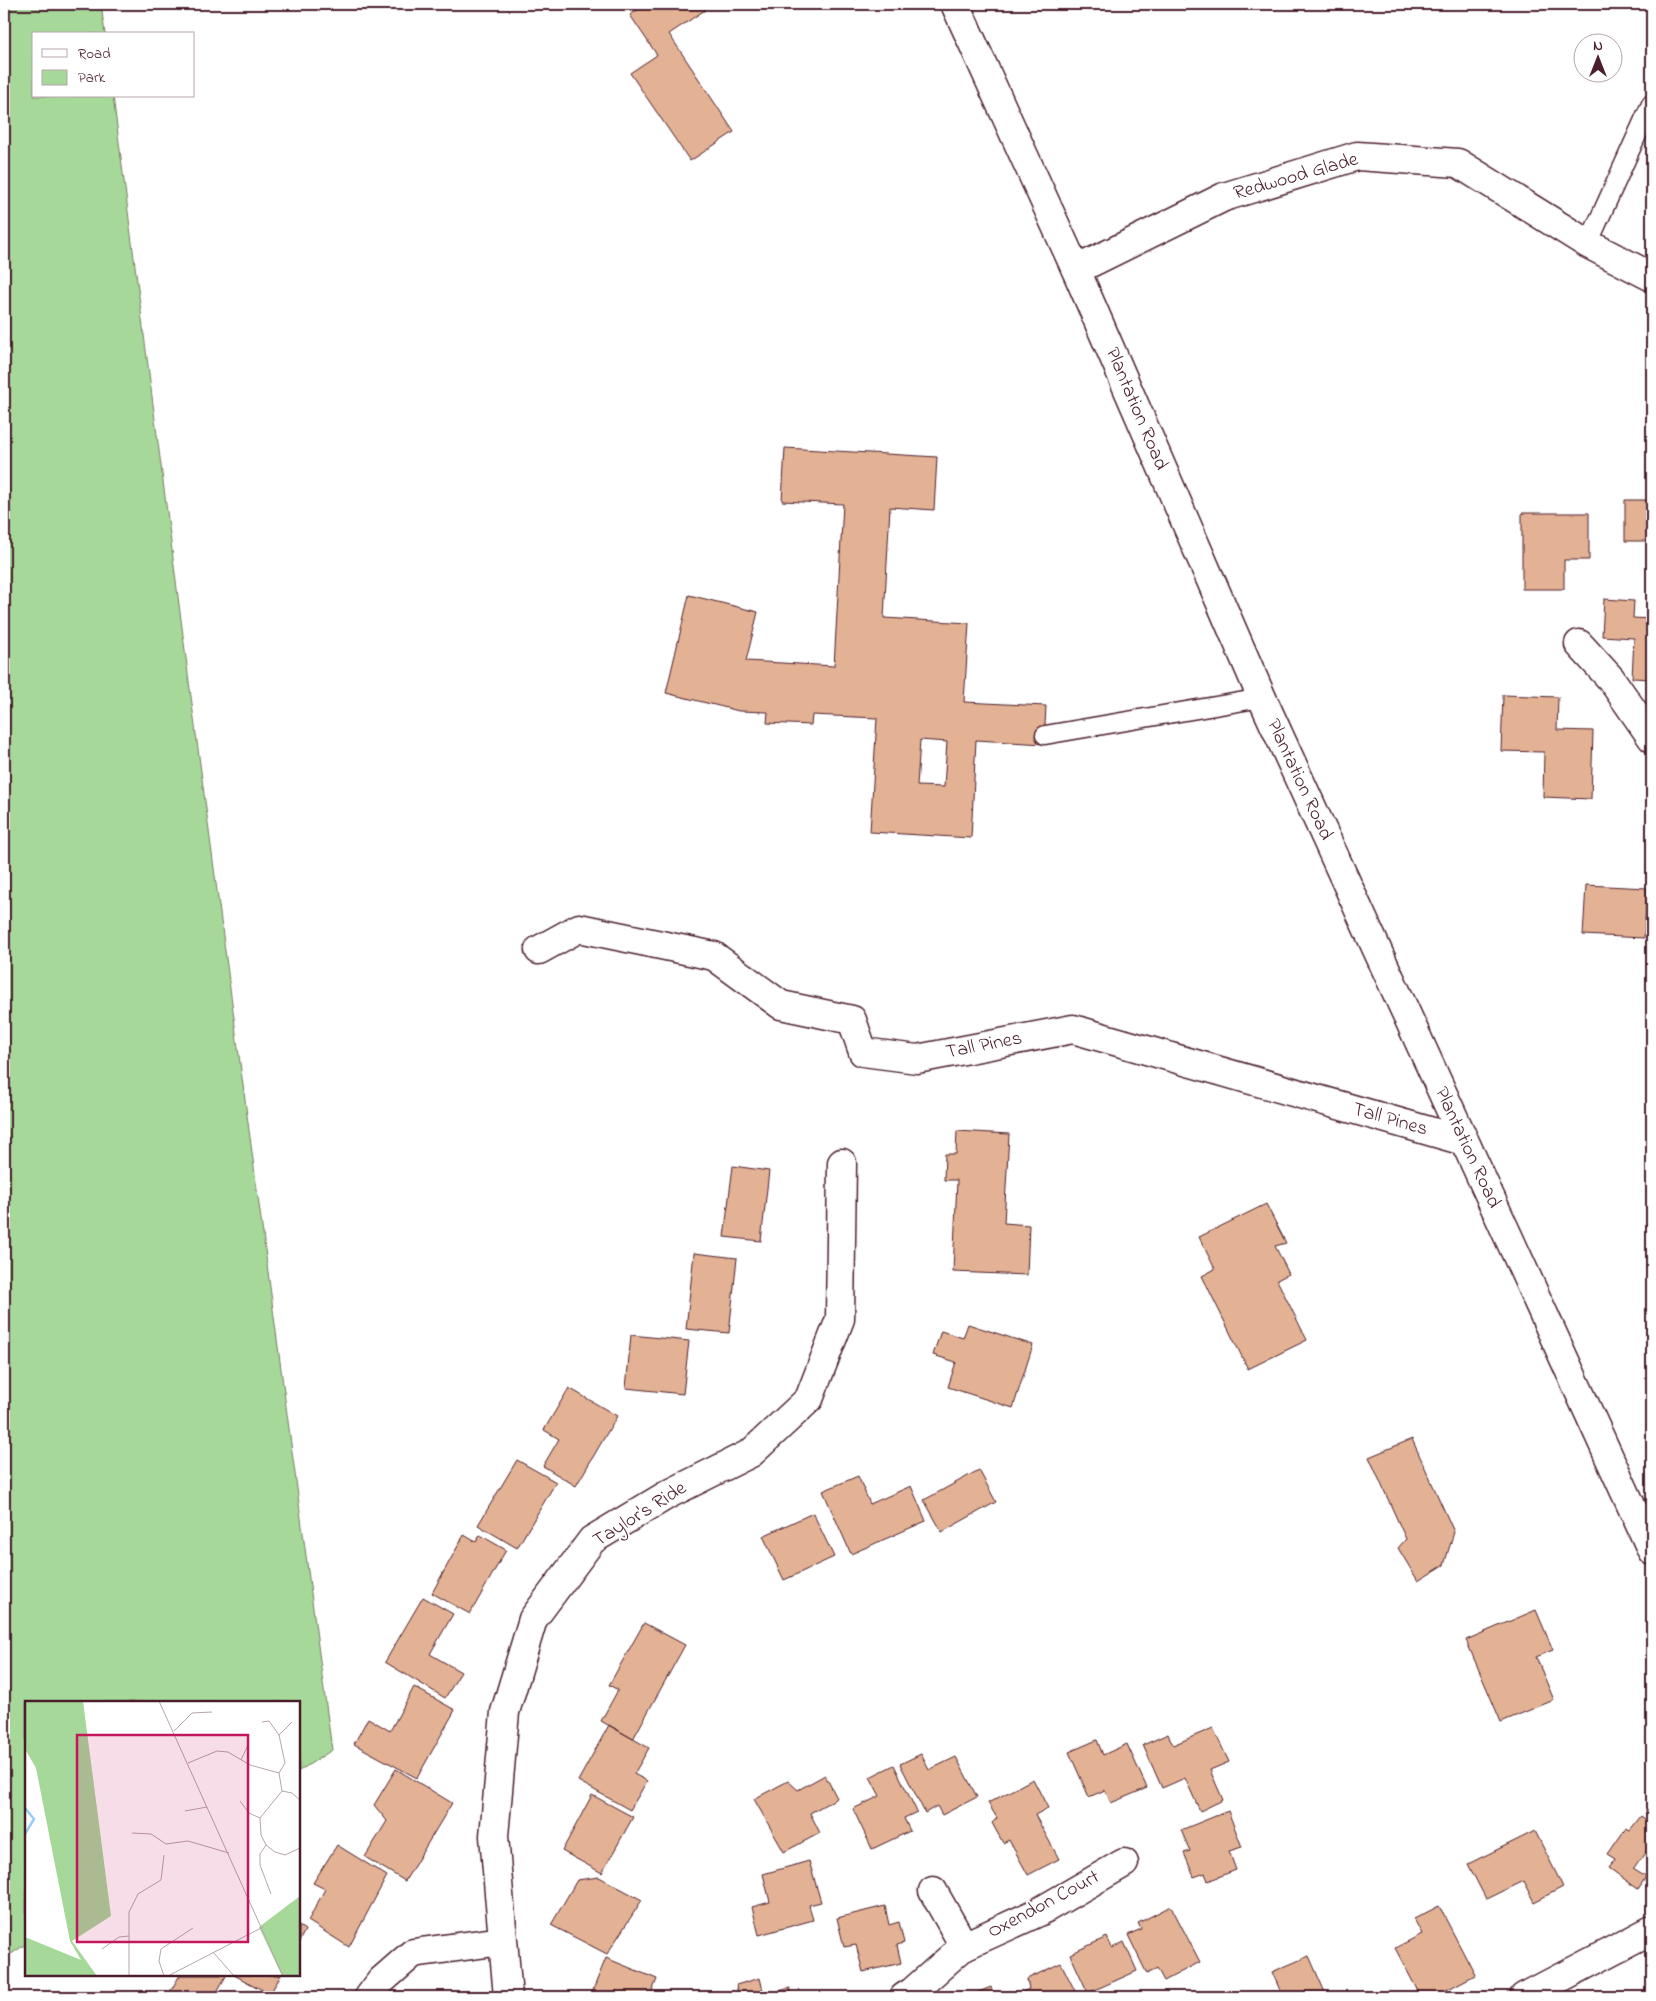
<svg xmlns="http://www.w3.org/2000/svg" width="1656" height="2001" font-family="'Indie Flower',sans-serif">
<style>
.green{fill:#a6d89a;stroke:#787c62}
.building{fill:#e3b295;stroke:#4a1f2b;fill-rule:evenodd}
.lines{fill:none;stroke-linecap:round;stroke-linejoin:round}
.service-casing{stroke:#4a1f2b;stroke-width:21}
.minor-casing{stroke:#4a1f2b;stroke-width:31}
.tertiary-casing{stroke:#4a1f2b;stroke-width:31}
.service{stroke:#fff;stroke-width:18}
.minor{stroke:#fff;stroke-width:28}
.tertiary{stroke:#fff;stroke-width:28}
.labels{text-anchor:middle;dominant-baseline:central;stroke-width:4;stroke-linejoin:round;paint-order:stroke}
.street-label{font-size:20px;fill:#4a1f2b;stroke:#fff}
.inset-river{fill:none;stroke:#96cdf5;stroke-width:2.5}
.inset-road{fill:none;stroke:#b7a5aa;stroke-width:1}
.view{fill:#c2185b;fill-opacity:0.15;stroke:#c2185b;stroke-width:2.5}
.inset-edge{fill:none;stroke:#4a1f2b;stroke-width:2.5}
</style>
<rect width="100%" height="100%" fill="#fff"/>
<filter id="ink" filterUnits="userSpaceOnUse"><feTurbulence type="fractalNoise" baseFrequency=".02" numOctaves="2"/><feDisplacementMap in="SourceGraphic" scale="10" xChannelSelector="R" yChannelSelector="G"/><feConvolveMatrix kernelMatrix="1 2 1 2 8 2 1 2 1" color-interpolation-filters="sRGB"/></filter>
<g filter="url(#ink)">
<path class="green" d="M4,4H101L105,34H34V96H113L190,689L332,1750L299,1771V1702H26V1944L4,1959Z"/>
<path class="building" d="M646,4H701L705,10L669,34L734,132L690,161L630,73L657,55L630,15Z
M785,448L937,457L934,510L890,507L884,618L969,623L964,702L1046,706L1044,744L976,740L971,838L870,832L877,718L812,715L811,725L767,723L768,712L739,711L666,693L689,595L758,612L746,661L834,666L843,504L782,501ZM920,740L947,742L944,787L917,786Z
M1625,500H1652V541H1625Z
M1522,513H1589V560H1564V589H1522Z
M1604,599L1634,601L1633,618L1652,619V679L1632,678L1634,638L1602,636Z
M1503,695L1558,697L1557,730L1593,731L1591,799L1543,797L1544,752L1501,751Z
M1586,885L1647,888L1644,938L1583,935Z
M957,1131L1009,1134L1004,1223L1029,1225L1027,1275L953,1272L957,1180H944L945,1154H956Z
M733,1166L769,1171L761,1241L724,1237Z
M1266,1204L1286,1243L1275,1246L1289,1274L1277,1280L1307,1340L1248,1369L1202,1276L1215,1269L1199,1237Z
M694,1253L737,1258L729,1333L686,1329Z
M968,1324L1033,1345L1013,1408L948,1387L956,1362L933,1355L941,1331L963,1338Z
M631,1335L689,1341L683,1394L626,1388Z
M569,1388L617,1416L576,1486L543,1466L559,1439L544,1430Z
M1412,1439L1454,1532L1444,1565L1418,1581L1398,1548L1406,1539L1369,1457Z
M517,1460L556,1482L517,1548L478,1525Z
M979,1470L996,1502L942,1532L924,1500Z
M858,1476L870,1504L911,1486L926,1521L851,1554L823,1491Z
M813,1513L834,1557L784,1580L763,1536Z
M464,1535L476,1542L480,1535L506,1550L470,1614L432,1593Z
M423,1597L453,1614L430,1654L461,1672L445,1698L385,1662Z
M1536,1610L1553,1650L1536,1657L1554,1700L1501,1722L1466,1640Z
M644,1623L685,1645L633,1739L601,1721L618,1690L609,1685Z
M414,1687L455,1710L417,1778L354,1744L368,1718L390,1731Z
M609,1725L649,1748L634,1774L647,1781L630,1810L578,1781Z
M1213,1728L1229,1762L1210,1770L1223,1800L1200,1811L1185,1778L1162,1788L1143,1745L1168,1734L1173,1745Z
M1097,1740L1103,1755L1127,1744L1147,1788L1111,1803L1105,1790L1089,1797L1069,1752Z
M921,1754L929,1770L956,1757L977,1797L942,1815L937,1806L925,1813L900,1764Z
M894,1765L917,1812L904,1818L910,1831L872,1849L853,1809L880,1796L870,1777Z
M396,1769L452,1803L405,1881L365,1857L387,1821L374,1805Z
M825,1775L837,1798L810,1813L820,1833L784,1852L754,1799L788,1781L798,1790Z
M1033,1779L1048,1808L1035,1815L1059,1859L1028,1875L1009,1840L1003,1843L992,1823L997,1818L988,1803Z
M592,1795L633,1817L602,1873L562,1851Z
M1228,1811L1242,1847L1229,1851L1236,1870L1208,1881L1205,1873L1194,1877L1184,1853L1190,1851L1181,1830Z
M1641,1816L1652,1824V1842L1633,1869L1646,1877L1638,1889L1609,1868L1616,1859L1608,1854L1626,1828L1630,1830Z
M1535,1831L1563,1887L1534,1902L1523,1881L1486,1899L1468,1864Z
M337,1845L387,1876L349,1947L308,1921L325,1889L313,1883Z
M809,1861L821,1902L809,1905L813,1920L759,1935L752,1907L770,1902L763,1874Z
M599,1877L642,1900L607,1954L551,1925L577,1880Z
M885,1906L889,1925L899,1922L904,1943L897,1945L901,1963L863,1972L856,1945L844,1947L837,1918Z
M1171,1906L1200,1962L1164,1981L1157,1968L1147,1974L1128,1935L1141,1929L1138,1923Z
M1439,1906L1475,1975L1433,1997H1421L1395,1948L1422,1934L1414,1919Z
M299,1926L305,1930L299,1942Z
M1107,1937L1112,1948L1124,1942L1137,1971L1088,1993L1070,1954Z
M1309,1956L1327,1997H1282H1283L1272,1972Z
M606,1958L657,1979L650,1997H590Z
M1061,1963L1078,1997H1020L1018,1994L1029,1989L1027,1979Z
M180,1975H225L226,1976L214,1997H167Z
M234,1975H281L270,1994Z
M760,1978L764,1995L790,1988L793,1997H739L736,1985Z
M991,1987L995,1997H966Z"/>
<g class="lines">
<defs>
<path id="service" d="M1588,244L1651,104
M1045,735L1262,698"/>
<path id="minor" d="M1076,270L1224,197L1357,156L1458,163L1588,244L1652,277
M1579,644L1611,679L1652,738
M539,950L579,928L714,956L781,1005L852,1020L863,1052L917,1059L1073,1029L1464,1141
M933,1891L964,1946
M369,1997L381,1981L413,1953L502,1941
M508,1997L494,1836L505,1712L533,1619L592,1540L667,1495L751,1453L809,1399L840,1319L842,1163
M904,1997L912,1992L964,1946L1039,1912L1124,1863
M1524,1997L1652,1930"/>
<path id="tertiary" d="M955,4L1076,270L1262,698L1652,1551"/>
</defs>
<use href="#service" class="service-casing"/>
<use href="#minor" class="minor-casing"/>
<use href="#tertiary" class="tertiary-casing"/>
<use href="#service" class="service"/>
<use href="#minor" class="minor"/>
<use href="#tertiary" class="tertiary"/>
</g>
</g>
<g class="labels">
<g class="street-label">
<text transform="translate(1296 177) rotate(-16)">Redwood Glade</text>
<text transform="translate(1136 409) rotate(67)">Plantation Road</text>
<text transform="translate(1299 780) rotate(65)">Plantation Road</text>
<text transform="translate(984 1046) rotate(-11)">Tall Pines</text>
<text transform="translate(1390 1120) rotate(16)">Tall Pines</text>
<text transform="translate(1467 1148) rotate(65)">Plantation Road</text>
<text transform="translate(640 1515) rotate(-32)">Taylor's Ride</text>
<text transform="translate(1044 1905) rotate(-28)">Oxendon Court</text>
</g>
</g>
<g transform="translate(25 1701)">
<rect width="275" height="275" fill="#fff"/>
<path d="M0,0H58L86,215L47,240L72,275H0V236L56,259L45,240L11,67L0,48ZM275,195V274L257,275L234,226Z" fill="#a6d89a"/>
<path class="inset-river" d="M0,107L9,118L0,133"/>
<path class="inset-road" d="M134,0L258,275M237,21L244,20L254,34L260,62L254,72M149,30L167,12L187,11M254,34L267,21M216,59L223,44M163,62L192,50L203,51L225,64L254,72L257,90L235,117L236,134L241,144L250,151L260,154L275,147M257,90L267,92L275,99M215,100L224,112L235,117M160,110L182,106M107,132L126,133L141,143L163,140L204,152M241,144L235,153V164L246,193M77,248L94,236L104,235M188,251L209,275M104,275V211L113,193L136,179L139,154M139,275L134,260L136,248L168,227M143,275L238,226"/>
<path class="view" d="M52,34H223V241H52Z"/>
<rect width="275" height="275" class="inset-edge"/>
</g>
<rect width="1656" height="2001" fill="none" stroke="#fff" stroke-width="20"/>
<rect x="10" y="10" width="1636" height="1981" fill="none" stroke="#4a1f2b" stroke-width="2" filter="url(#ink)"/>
<rect x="32" y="32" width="162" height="65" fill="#ffffff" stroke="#b7a5aa"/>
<rect x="42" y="49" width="25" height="8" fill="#ffffff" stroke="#b7a5aa"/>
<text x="78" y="58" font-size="15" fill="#4a1f2b">Road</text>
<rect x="42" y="70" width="25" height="15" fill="#a6d89a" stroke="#b7a5aa"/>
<text x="78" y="82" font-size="15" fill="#4a1f2b">Park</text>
<g transform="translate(1598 58)"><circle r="24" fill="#ffffff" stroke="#b7a5aa"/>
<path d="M0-4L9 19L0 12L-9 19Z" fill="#4a1f2b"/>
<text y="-8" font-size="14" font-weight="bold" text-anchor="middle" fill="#4a1f2b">N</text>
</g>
</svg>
